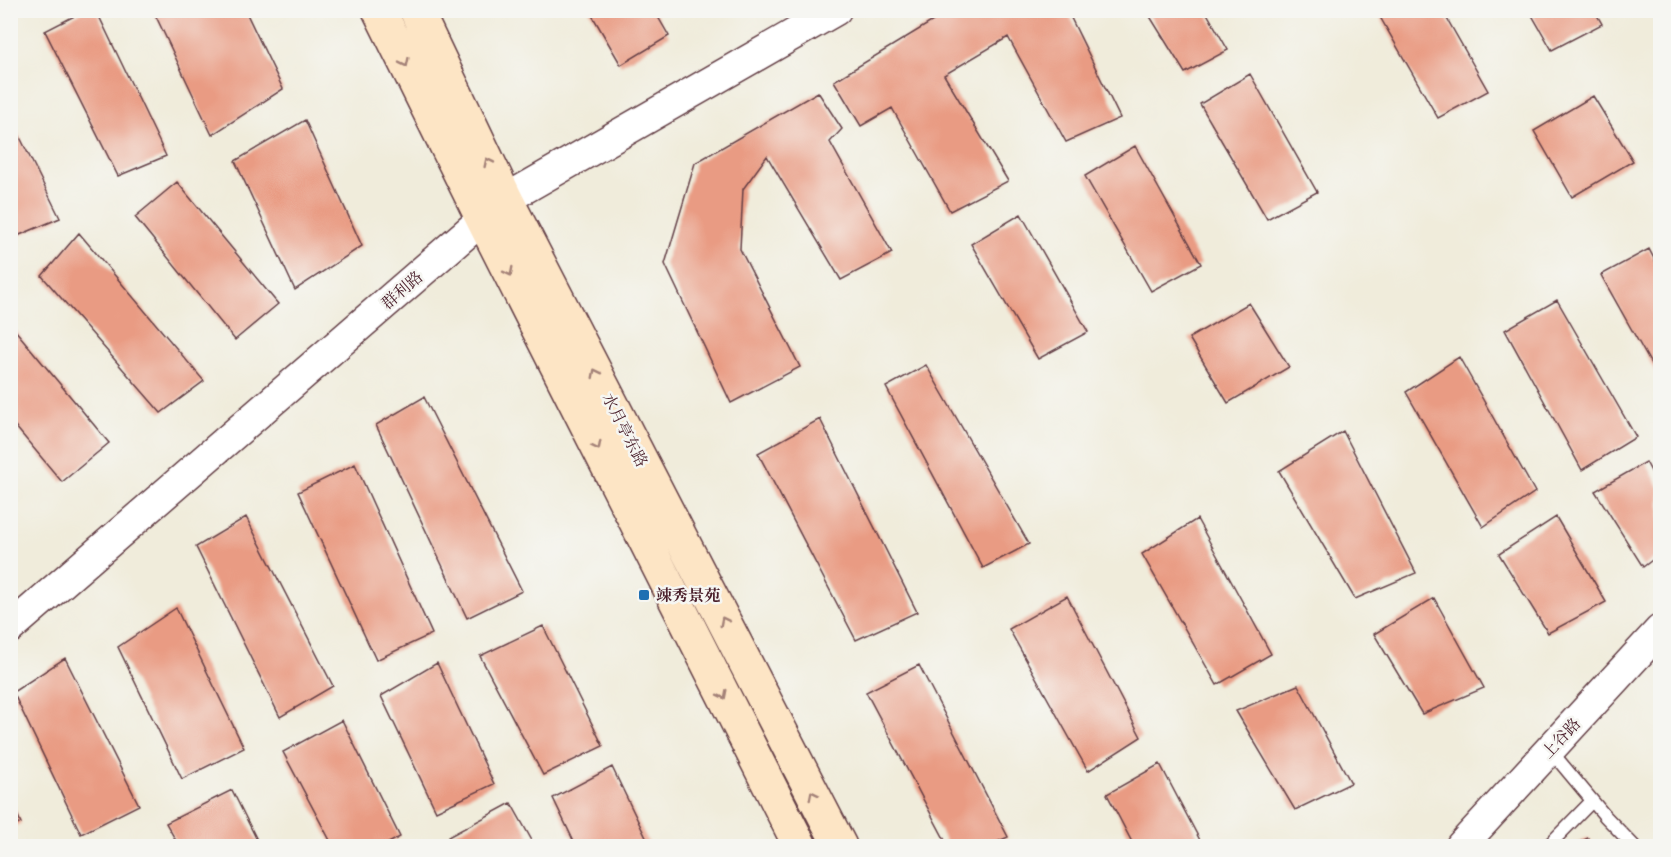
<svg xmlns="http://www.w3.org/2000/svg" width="1671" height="857" font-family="'IM FELL French Canon','Noto Serif SC',serif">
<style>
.building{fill:#e99b83}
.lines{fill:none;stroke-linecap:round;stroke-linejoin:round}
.service-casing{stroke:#633e45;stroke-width:15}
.tertiary-casing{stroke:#633e45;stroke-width:33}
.secondary-casing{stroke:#633e45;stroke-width:36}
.service{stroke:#fff;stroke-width:12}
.tertiary{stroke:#fff;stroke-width:30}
.secondary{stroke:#fde5c5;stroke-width:33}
.oneway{stroke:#a48278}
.poi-dot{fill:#1f6fb2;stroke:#f6f6f2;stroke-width:2}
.labels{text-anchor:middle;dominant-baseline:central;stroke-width:5;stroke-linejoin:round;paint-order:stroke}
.street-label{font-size:16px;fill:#4a1f2b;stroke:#f6f6f2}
.poi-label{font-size:16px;font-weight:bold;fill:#4a1f2b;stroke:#f6f6f2;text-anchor:start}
</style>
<rect width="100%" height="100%" fill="#f6f6f2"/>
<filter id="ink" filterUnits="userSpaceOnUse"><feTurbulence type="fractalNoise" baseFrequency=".0167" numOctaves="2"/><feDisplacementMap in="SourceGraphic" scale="12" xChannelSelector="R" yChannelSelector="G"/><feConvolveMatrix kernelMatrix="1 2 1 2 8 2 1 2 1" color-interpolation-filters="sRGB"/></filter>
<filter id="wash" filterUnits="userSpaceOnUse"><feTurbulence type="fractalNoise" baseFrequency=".008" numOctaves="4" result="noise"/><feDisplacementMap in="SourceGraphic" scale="24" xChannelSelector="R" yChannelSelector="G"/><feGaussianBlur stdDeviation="1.35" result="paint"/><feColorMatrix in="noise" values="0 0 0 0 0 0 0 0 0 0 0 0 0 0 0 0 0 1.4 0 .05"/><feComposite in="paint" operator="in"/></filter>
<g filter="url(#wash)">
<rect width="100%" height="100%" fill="#f0ecdb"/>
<g id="blocks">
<path class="building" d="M86,10H96L166,156L118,176L45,31Z
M153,10H245L283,89L212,135Z
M589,10H654L669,36L621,65Z
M951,10H1067L1120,118L1066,142L1008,37L944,75L1008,181L950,211L892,108L861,126L834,81Z
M1146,10H1205L1228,50L1185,73Z
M1376,10H1442L1488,91L1438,118Z
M1529,10H1594L1602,24L1552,50Z
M1250,74L1317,192L1267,219L1200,104Z
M818,92L842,129L830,142L892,253L841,280L767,156L743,189L740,249L800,367L731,403L665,264L695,163Z
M1593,96L1633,161L1572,197L1534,131Z
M10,117L60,218L10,239Z
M305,120L362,246L295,290L235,161Z
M1135,146L1201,264L1151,291L1085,176Z
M177,182L278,304L235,340L135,217Z
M1021,214L1088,332L1038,359L971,244Z
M79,233L204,381L161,413L42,276Z
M1649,249L1660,270V380L1601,275Z
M1557,300L1636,437L1582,470L1505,330Z
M1249,303L1289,367L1228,403L1189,338Z
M10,324L109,443L62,482L10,420Z
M1459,357L1535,492L1483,527L1406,392Z
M926,365L1029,544L983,568L886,387Z
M424,397L522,591L467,618L376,425Z
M820,419L917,612L856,640L758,453Z
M1343,431L1416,573L1355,599L1279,471Z
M1646,462L1660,488V554L1643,567L1595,491Z
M355,464L432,634L376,660L298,492Z
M246,517L333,686L280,717L196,547Z
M1556,517L1606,602L1548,633L1499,554Z
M1197,519L1271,654L1217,685L1142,554Z
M1067,596L1141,737L1088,771L1009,629Z
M1434,598L1484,688L1422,714L1374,634Z
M176,608L244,748L182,779L118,647Z
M543,626L603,746L543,775L480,656Z
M65,658L139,805L81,834L13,692Z
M437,663L494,784L436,811L381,696Z
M919,665L1008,837L988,846H948L866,692Z
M1298,685L1351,783L1295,810L1236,711Z
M342,720L400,837L383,846H333L283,752Z
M1160,764L1203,846H1134L1107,794Z
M612,767L650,846H576L553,798Z
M232,790L260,846H179L166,823Z
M10,798L21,823L10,828Z
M511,803L535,846H452L448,837Z
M1588,838L1596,846H1573Z"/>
</g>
</g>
<g filter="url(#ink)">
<use href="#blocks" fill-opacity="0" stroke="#633e45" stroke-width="1.5"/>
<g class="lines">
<defs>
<path id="service" d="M1550,750L1605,816L1634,846
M1548,846L1592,801"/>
<path id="tertiary" d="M10,628L506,199L836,10
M1461,846L1660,630"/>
<path id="secondary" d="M379,10L483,220L800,846
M416,10L506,199L840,846"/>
</defs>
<use href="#service" class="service-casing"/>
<use href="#tertiary" class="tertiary-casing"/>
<use href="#secondary" class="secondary-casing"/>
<use href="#service" class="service"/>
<use href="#tertiary" class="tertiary"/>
<use href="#secondary" class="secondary"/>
</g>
<defs><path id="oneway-chevron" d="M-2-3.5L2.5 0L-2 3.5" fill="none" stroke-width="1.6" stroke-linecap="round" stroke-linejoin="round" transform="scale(1.5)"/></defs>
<g class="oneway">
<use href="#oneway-chevron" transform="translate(405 63) rotate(64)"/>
<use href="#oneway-chevron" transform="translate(488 162) rotate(-116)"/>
<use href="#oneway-chevron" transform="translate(509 272) rotate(63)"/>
<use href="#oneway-chevron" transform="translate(596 373) rotate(-117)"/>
<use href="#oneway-chevron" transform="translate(597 446) rotate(63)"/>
<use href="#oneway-chevron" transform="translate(724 621) rotate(-117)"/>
<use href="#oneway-chevron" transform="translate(723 695) rotate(63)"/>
<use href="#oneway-chevron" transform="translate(813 795) rotate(-117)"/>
</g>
</g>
<rect class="poi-dot" x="638" y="589" width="12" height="12" rx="3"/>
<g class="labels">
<g class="street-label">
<text transform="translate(402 290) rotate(-41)">群利路</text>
<text transform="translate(625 430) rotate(63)">水月亭东路</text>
<text transform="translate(1561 738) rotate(-47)">上谷路</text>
</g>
<g class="poi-label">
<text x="656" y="595">竦秀景苑</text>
</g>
</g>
<rect width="1671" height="857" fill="none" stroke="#f6f6f2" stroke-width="36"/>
</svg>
